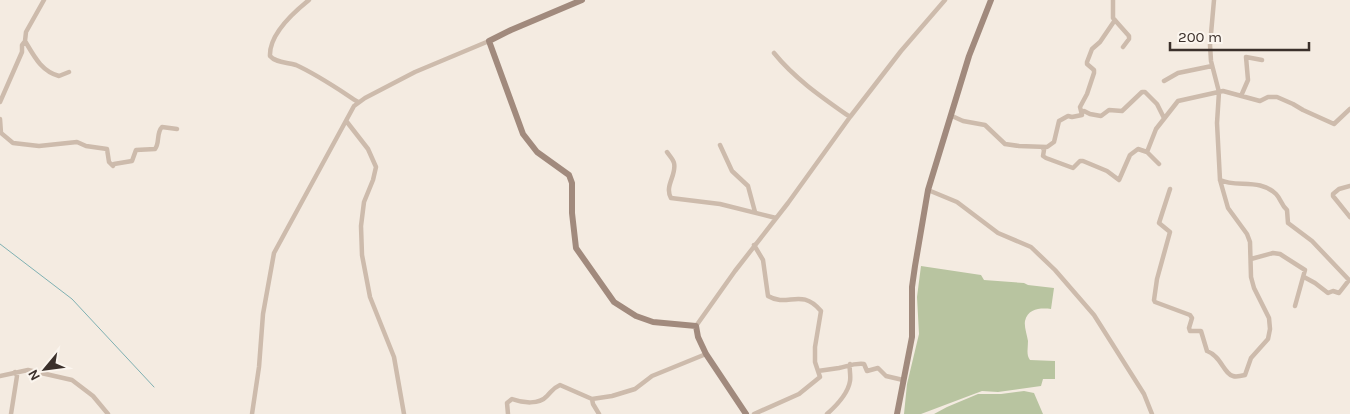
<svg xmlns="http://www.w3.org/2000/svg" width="1350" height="414" font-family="Karla,sans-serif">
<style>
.green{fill:#b8c4a0}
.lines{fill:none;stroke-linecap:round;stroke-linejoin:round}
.stream{stroke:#7fb0b2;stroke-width:1}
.street{stroke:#cdbbac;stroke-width:4.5}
.secondary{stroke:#a18a7d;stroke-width:6}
</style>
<rect width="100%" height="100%" fill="#f4ebe1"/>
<path class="green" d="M921,266L981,275L984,280L1024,283L1028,285L1054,288L1051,309C1041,308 1028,308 1025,321C1024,327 1027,335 1028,341C1028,348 1026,355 1030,360L1055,361V379H1043L1041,386L998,392L982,391L921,414H904L907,384L919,334L917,297Z
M1024,391L1034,393L1043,414H934L947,407L978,394H1001Z"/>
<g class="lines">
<path class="stream" d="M0,244L72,299L154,387"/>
<path class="street" d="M44,0L26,32L25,41C34,56 41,71 59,76L69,72
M309,0C294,12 269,35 270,56C276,63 287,62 296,65C318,75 338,89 358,102
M1113,0V18L1129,36V39L1123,47
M774,53C795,79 823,98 850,117
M1164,81L1178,73L1212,66
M1241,96L1248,80L1246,57L1262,60
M0,102L22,52V45L25,41
M1082,113L1084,111L1090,114L1101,116L1109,110L1122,111L1142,92H1145L1157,104L1164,118
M952,116L963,121L985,125L1005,144L1019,146L1047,147L1054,142L1059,121L1068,116L1072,117L1082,115L1080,107L1087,94L1094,73V70L1087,64V62L1092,49L1100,42L1115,20
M0,119L1,133L13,143L39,146L77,142L86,146L107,149L109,162L113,166L114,164L132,161L136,150L155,149C160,143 156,133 162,127L177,129
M347,122L368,149L376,167L373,180L364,202L361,226L362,255L370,297L394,357L404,414
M720,145L732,171L748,186L755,212
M1042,147L1044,150L1043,156L1046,158L1073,168L1080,161H1083L1107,171L1119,180L1130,155L1138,149L1147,152
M667,152C669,155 673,159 674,163C677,175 664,186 671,198L720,204L776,218
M1159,164L1147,152L1156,129L1178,101L1223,91L1260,101L1268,97H1277L1293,104L1303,110L1334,124L1350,109
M1220,180C1236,188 1260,178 1276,194C1281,199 1281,205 1287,210L1288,223L1312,241L1349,280L1339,293L1333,291L1328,293L1315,283L1304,277
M1350,186L1339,189L1333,194V196L1350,217
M1170,189L1159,223L1170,232L1157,279L1154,300L1155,302L1190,315L1192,318L1189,328L1190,331H1201L1207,351C1221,356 1224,374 1233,376C1236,377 1241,376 1245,375L1251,358L1268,339L1270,329L1269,318L1254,288L1251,277L1250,242L1247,234L1228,208L1220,180L1217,123L1219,92L1211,61L1210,45L1214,0
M928,190L957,202L998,233L1031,247L1055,270L1094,315L1144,394L1152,414
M754,245L763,260L768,296C788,308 801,287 821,311L815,347V362L820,377L799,394L754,414
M1251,259L1273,253L1280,254L1305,270L1295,306
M696,326L735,271L788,203L850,117L901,51L945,0
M818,371C825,370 832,369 839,368C848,366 854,363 864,364L867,371L878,368L886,376L903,380
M0,376L28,370L72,380L93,396L108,414
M592,399L593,404L599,414
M11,414L17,376L15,372
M252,414L259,367L263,314L274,253L354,106L365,98L415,72L489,41
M508,414L507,403L512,399C523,403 539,405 547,396C552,391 553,388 560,385L592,399L612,396L635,389L652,376L706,354
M827,414C836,406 848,394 850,381C851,375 849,370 850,364"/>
<path class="secondary" d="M582,0L511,30L489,41L523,134L537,152L569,175L572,183V213L576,248L614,302L636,316L653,322L696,326L698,337L706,354L746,414
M897,414L912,337V287L915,266L928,190L969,56L991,0"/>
</g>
<g transform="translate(45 369) rotate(241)" stroke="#fbf5ee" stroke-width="4" paint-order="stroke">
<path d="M0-4L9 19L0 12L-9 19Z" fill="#3b302b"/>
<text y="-8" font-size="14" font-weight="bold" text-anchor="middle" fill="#3b302b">N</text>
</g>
<path d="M1170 42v8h139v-8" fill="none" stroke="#3b302b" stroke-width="2.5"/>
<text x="1178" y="42" font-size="15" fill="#3b302b" stroke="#fbf5ee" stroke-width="4" paint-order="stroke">200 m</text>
</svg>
